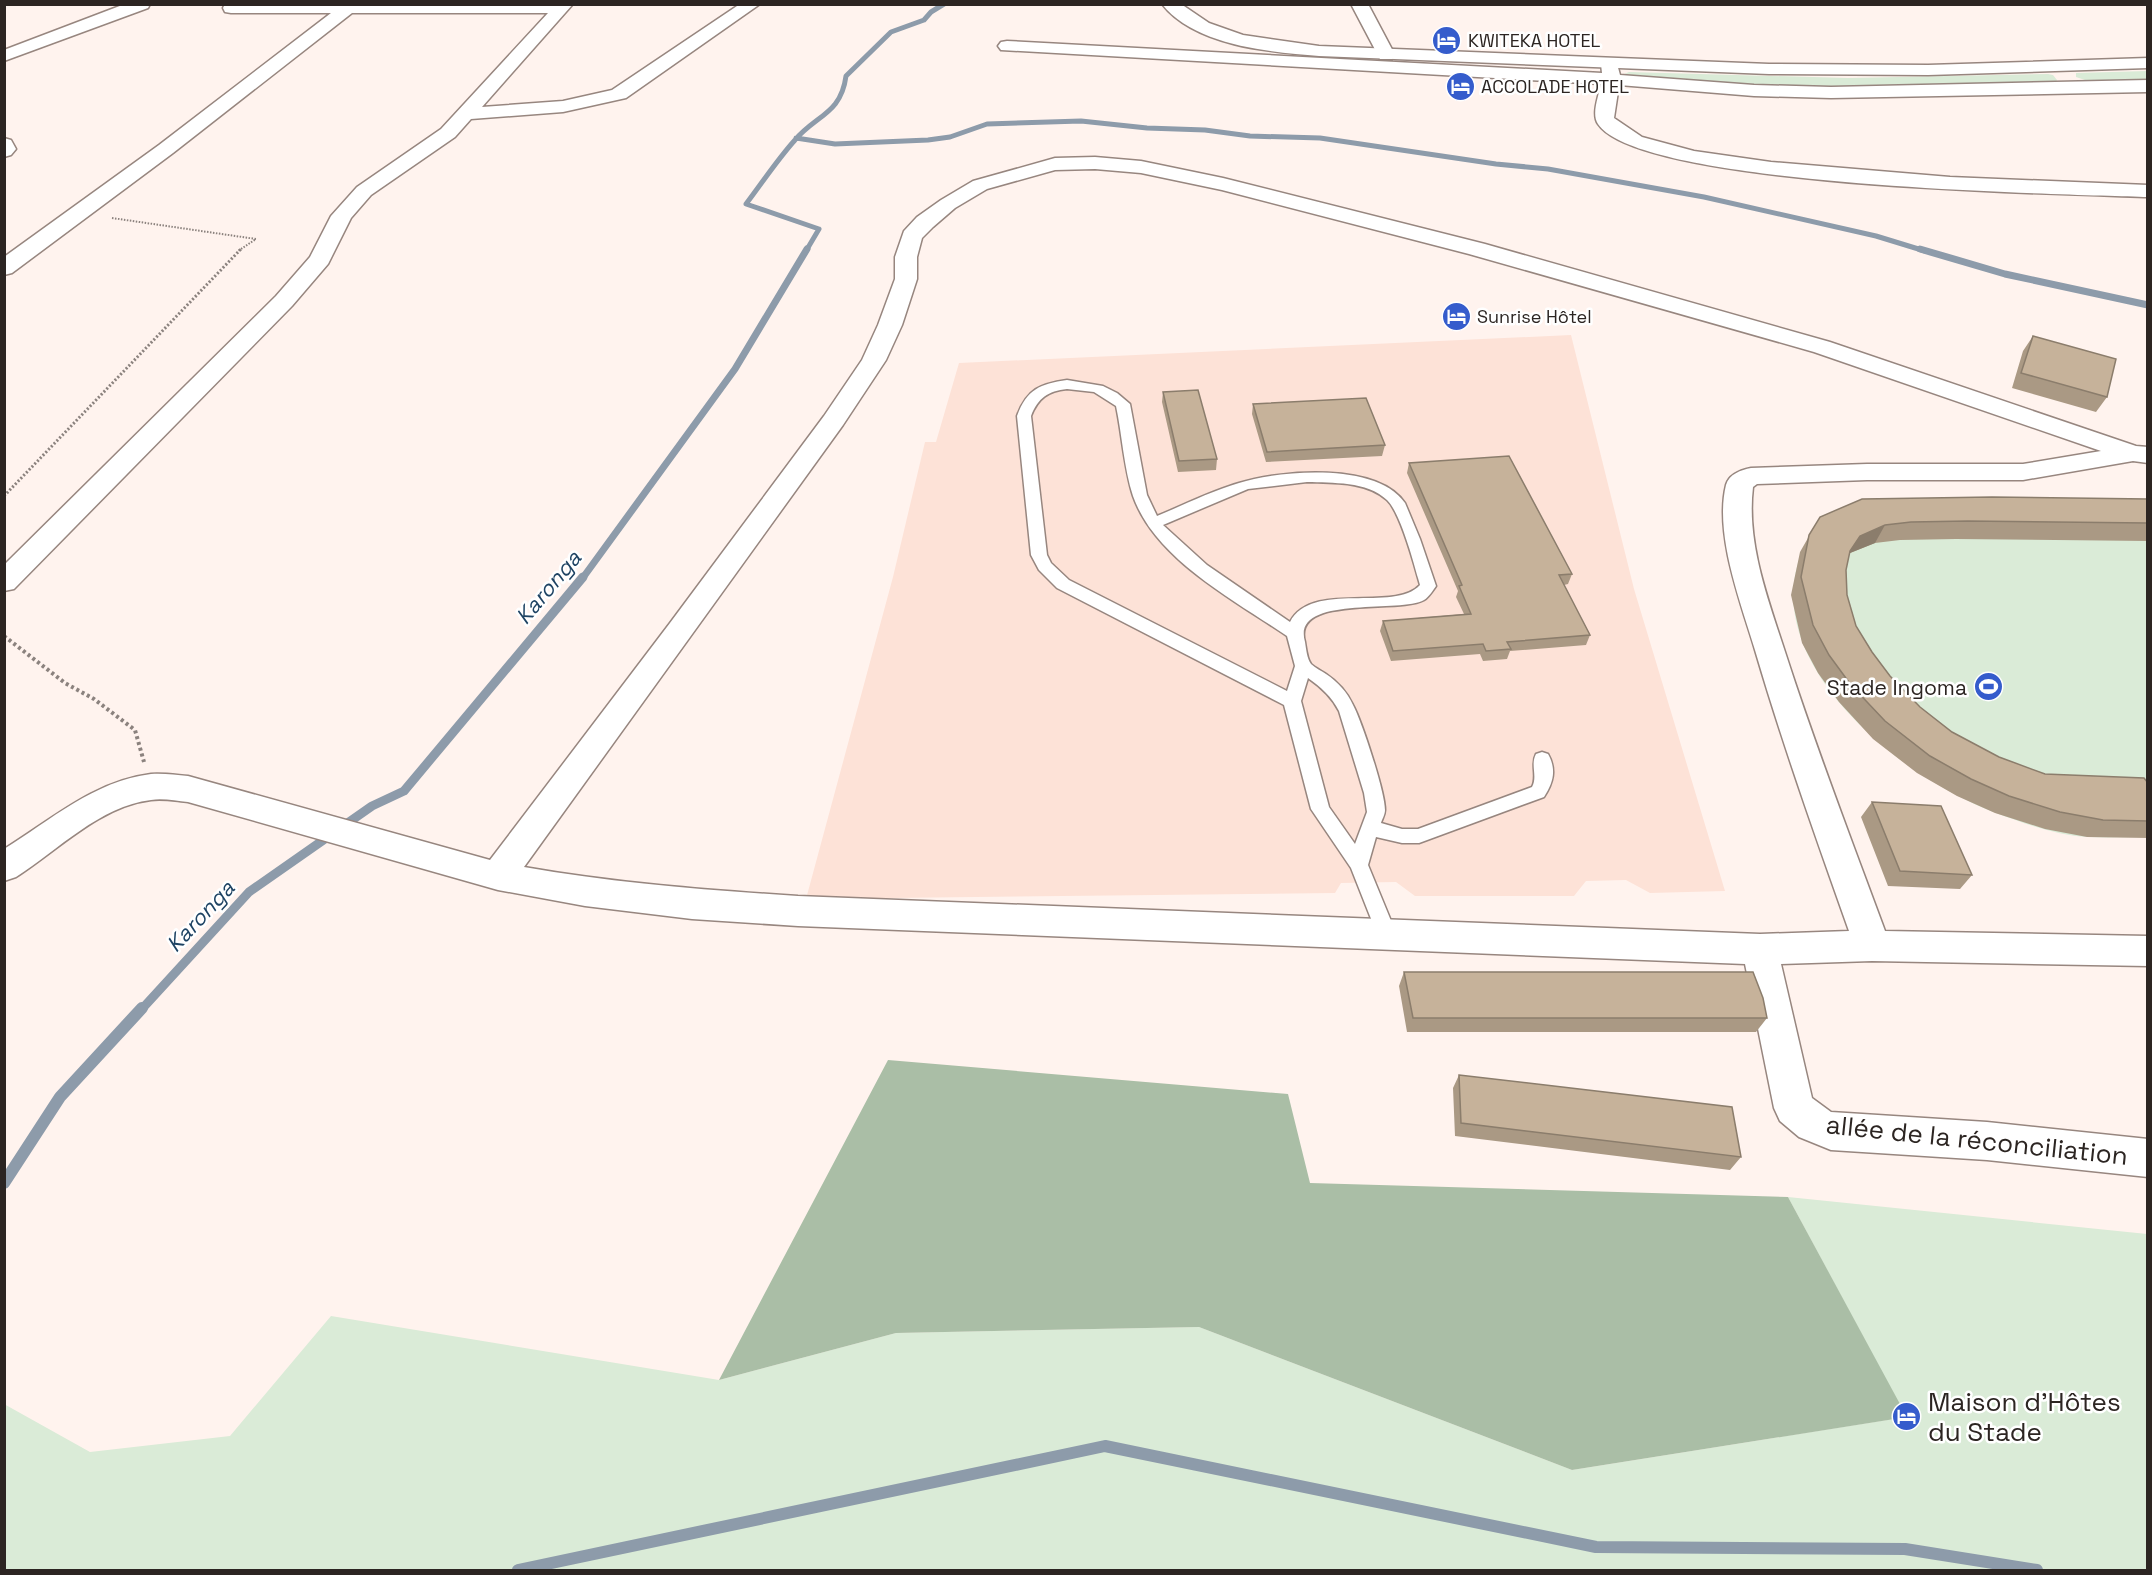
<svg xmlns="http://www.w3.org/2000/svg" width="2152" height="1575" font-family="'Space Grotesk',sans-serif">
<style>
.built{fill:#fde2d7}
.green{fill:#daebd7}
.forest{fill:#aabea6}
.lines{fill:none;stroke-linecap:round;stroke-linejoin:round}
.stream-far3{stroke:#8d9baa;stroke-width:5}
.stream-far2{stroke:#8d9baa;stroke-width:7}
.stream-far1{stroke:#8d9baa;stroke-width:9}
.stream{stroke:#8d9baa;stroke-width:12}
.lane-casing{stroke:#97867f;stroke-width:3}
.street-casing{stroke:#97867f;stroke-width:3}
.primary-casing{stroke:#97867f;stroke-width:3}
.path-far2{stroke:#8b827e;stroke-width:2;stroke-dasharray:1.5 1.5;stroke-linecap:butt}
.path-far1{stroke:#8b827e;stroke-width:3;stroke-dasharray:2 2;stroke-linecap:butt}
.path{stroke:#8b827e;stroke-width:4;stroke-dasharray:3 3;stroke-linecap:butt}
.lane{fill:#fff;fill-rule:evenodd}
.street{fill:#fff;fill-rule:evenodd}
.primary{fill:#fff;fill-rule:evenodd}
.wall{fill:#aa9984}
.shaded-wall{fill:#8b7d6c}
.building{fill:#c6b29a;stroke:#8b7d6c;stroke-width:1.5}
.labels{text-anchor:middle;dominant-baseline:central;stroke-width:5;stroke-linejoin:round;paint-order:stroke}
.far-poi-label{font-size:18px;fill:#2c2522;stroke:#fff;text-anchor:start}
.poi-label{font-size:21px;fill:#2c2522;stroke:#fff;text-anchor:end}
.water-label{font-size:22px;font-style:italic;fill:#1e4363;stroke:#fff}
.near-street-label{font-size:26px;fill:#2c2522;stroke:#fff}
.near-poi-label{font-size:26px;fill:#2c2522;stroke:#fff;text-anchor:start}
</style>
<rect width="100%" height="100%" fill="#fff3ee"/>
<path class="built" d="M1571,335L1634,589L1725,891L1650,893L1626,880L1586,881L1574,896H1415L1396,882L1341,883L1335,893L806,899L893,577L925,442H936L959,363Z"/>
<path class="green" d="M2147,71V81L2091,82L2076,77V73Z
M1629,72L1848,78L2048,74L2053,75L2057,80L2055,83L1791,88L1622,75Z
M2147,515V837C2128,837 2108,838 2088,837C2057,835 2025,824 1996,813C1899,777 1740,651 1811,534Z
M1788,1197L2147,1234V1570H5L4,1404L90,1452L230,1436L331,1316L719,1380L896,1333L1199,1327L1572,1470L1906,1417Z"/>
<path class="forest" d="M888,1060L1288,1094L1310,1183L1788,1197L1907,1417L1572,1470L1199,1327L896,1333L719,1380Z"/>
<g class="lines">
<path class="stream-far3" d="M796,138L835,144L928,140L950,137L987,124L1081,121L1147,128L1205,130L1250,136L1320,138L1496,164L1548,169L1704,197L1876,236L1925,251
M806,251L819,229L746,204C762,183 777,160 795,140C816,115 841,114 846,76L891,32L924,20L931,12L944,4"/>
<path class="stream-far2" d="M1920,249L2005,274L2148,305
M582,579L735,369L807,249"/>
<path class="stream-far1" d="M141,1010L249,892L372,806L404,791L583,577"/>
<path class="stream" d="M4,1183L60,1097L142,1008
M518,1570L1105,1446L1596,1547L1905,1549L2037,1570"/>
<defs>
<path id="lane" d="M1067,380L1103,386L1117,393L1130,404L1147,495L1157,516C1184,505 1211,491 1239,483C1281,470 1377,462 1405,503L1420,539L1436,586C1433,590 1429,597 1424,600C1399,614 1291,594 1305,642C1306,648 1307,659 1311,664C1315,668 1322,671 1326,674C1338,682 1347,692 1353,705C1362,722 1385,792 1385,810C1385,815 1382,819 1381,823L1402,829H1418L1532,787C1538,776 1530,765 1536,754L1542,752L1548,754C1557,770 1553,783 1544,797L1419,843H1402L1376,837L1368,865L1396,933L1393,939L1386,941L1379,939L1351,868L1311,809L1284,705L1057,588L1039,570L1031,555L1017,416C1027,389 1040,384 1067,380ZM1067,389L1094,392L1116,406C1122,434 1124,469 1133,496C1155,559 1234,600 1287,636L1295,666L1287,691L1069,580L1051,563L1047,555L1031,416C1038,398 1048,391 1067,389ZM1307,482C1332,483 1367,481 1387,500C1400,512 1413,560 1418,578L1420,585C1394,613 1312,580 1290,622L1207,565L1163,525L1248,489ZM1308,678C1321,687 1332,697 1339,711L1364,793L1367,812L1355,844L1329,807L1301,701Z"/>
<path id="street" d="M125,4H150L148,8L4,61V50Z
M225,4H573L482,107L563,101L612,90L740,4H760L626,98L563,112L471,119L455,137L371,195L351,218L328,264L292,306L14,589L4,591V565L276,296L310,257L331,216L357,187L441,129L548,13H352L173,153L12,273L4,275V257L159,145L331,13H231L225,12L223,8Z
M1351,4H1368L1395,55L1392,59H1380Z
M1007,41L1602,73L1601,64L1604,60H1616L1620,75L1754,85L1831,87L2148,80V92L1831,98L1754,96L1619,85L1614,118L1642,137L1694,151L1771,162L1950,177L2148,185V197C2061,194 1640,187 1598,124C1591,114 1599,95 1601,84L1001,50L998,46L1001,42Z
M4,138L11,140L16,149L11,155L4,157Z
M1095,157L1141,161L1223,178L1485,244L1830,342L2136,446L2148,447V463L2133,461L2023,480H1867L1757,484L1753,487C1746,544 1769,602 1786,655C1816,748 1851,839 1885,931L2148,936V966L1872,961L1781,964L1812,1098L1831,1112L1987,1122L2148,1139V1177L1987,1160L1831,1150L1799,1137L1780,1121L1774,1108L1745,964L798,926L692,919L585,906L498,890L188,802C176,801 163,798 151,800C100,806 58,850 16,877L4,881V849C51,820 94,781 151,774C163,773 176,775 188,776L490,860L670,623L824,416L862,360L878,325L895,279V257L904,231L917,217L941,200L973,181L1055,158ZM1095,169L1141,173L1222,190L1469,254L1814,352L2101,451L2023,464H1867L1751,468C1741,470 1729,474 1726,485C1714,534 1741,603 1755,650C1783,745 1816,838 1849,931L1760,934L798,896C706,890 615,883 524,867L843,425L886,360L902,325L917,279V257L922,238L933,227L955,208L987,189L1055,170Z"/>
<path id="primary" d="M1162,4H1181L1209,23L1243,35L1319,46L1769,64L1928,65L2148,58V68L1928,75L1769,74L1319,56C1270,52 1195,46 1162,4Z"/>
</defs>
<use href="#lane" class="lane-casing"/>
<use href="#street" class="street-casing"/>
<use href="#primary" class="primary-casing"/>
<path class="path-far2" d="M112,218L256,239L238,251"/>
<path class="path-far1" d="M4,496L241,249"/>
<path class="path" d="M4,636L65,683L94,699L135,730L144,762"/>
<use href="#lane" class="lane"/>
<use href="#street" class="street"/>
<use href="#primary" class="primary"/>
</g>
<path class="wall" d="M2033,336L2107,397L2096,412L2012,388L2023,351Z
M1163,392L1217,459L1216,470L1178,472L1162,402Z
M1253,404L1385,445L1382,456L1266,462L1252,414Z
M1409,463L1572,574L1568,584L1564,585L1590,635L1586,645L1510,651L1507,659L1483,661L1480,654L1391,661L1380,631L1383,621L1464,614L1456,597L1458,591L1407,473Z
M2148,499V541L1956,539L1900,540L1875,543L1850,553L1849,555L1846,570L1847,595L1856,626L1872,652L1890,676L1920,707L1952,732L1999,757L2045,774L2148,783V838L2087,837L2045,829L1995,813L1957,796L1917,773L1873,739L1839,702L1818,673L1802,643L1791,595L1800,552L1820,517Z
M1872,802L1972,875L1960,889L1888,886L1861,817Z
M1404,972L1767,1018L1756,1032H1407L1399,986Z
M1459,1075L1741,1157L1730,1170L1455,1136L1453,1088Z"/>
<path class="shaded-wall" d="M1885,525L1875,543L1850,553L1840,568L1850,551L1860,536Z"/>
<path class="building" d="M2033,336L2116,359L2107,397L2021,373Z
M1198,390L1217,459L1179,461L1163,392Z
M1366,398L1385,445L1267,452L1253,404Z
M1509,456L1572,574L1559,575L1590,635L1507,642L1511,649L1486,651L1483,644L1393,651L1383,621L1471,614L1459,586L1462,585L1409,463Z
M1992,497L2148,499V523L1968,521L1911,522L1885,525L1860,536L1850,551L1846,570L1847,595L1856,626L1872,652L1890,676L1920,707L1952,732L1999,757L2045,774L2144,778L2148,783V821L2103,820L2060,812L2009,796L1971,779L1930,756L1885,721L1851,685L1829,655L1813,625L1801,577L1809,535L1820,517L1862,499Z
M1872,802L1941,806L1972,875L1900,871Z
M1404,972H1753L1763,998L1767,1018H1413Z
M1459,1075L1732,1107L1741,1157L1461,1123Z"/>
<defs>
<symbol id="hotel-disc" viewBox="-11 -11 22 22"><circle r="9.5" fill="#355ccc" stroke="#fff"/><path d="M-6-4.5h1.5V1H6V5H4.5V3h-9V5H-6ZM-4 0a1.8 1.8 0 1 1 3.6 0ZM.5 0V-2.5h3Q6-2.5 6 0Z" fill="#fff"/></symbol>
<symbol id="stadium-disc" viewBox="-11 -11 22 22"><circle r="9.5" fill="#355ccc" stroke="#fff"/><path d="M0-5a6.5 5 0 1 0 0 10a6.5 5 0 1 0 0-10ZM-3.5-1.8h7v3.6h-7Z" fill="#fff"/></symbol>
</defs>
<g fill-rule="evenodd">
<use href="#hotel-disc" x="1430" y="24" width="33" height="33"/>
<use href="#hotel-disc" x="1444" y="70" width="33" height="33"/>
<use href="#hotel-disc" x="1440" y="300" width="33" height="33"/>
<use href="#stadium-disc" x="1972" y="670" width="33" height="33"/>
<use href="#hotel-disc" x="1890" y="1400" width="33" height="33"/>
</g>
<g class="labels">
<g class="far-poi-label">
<text x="1468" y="40">KWITEKA HOTEL</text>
<text x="1481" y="86">ACCOLADE HOTEL</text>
<text x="1477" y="316">Sunrise Hôtel</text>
</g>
<g class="poi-label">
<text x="1967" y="687">Stade Ingoma</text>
</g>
<g class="water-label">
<text transform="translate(548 587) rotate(-50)">Karonga</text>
<text transform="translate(200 916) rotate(-47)">Karonga</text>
</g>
<g class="near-street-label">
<text transform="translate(1977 1140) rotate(6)">allée de la réconciliation</text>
</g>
<g class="near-poi-label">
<text x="1928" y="1402">Maison d'Hôtes<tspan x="1928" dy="30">du Stade</tspan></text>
</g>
</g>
<rect width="2152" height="1575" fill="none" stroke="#2c2522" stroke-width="12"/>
</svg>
